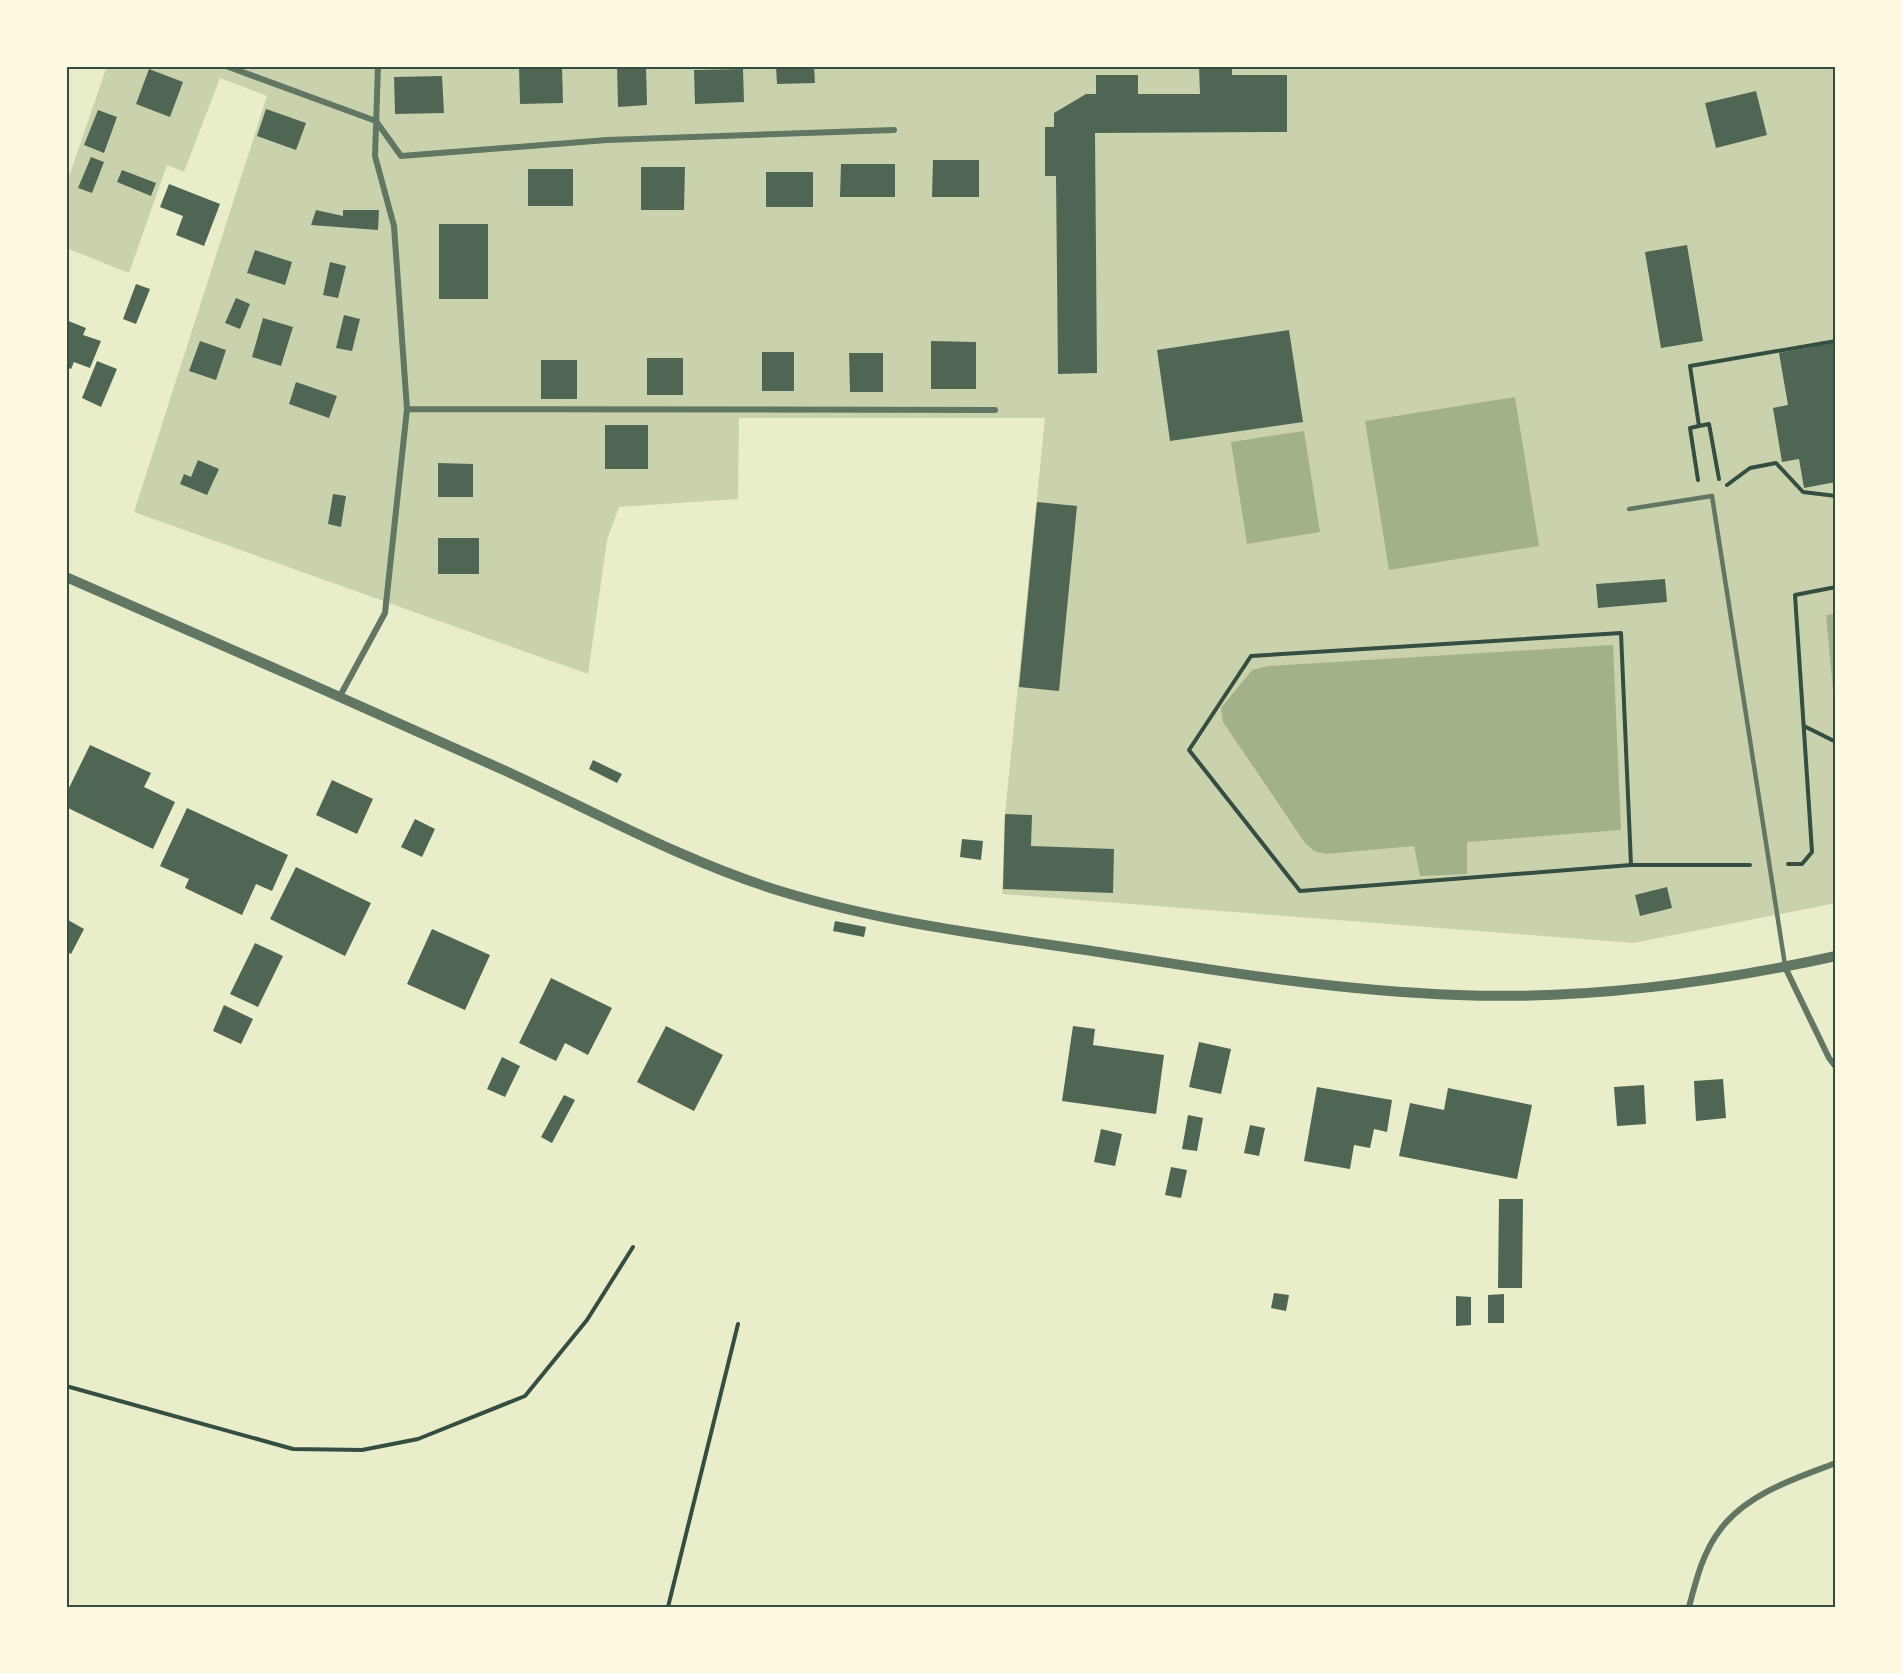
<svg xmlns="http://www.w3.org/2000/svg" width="1902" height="1673" font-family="'Alegreya Sans',sans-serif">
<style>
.green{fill:#cad2ad}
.water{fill:#a3b18a}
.building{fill:#4f6655}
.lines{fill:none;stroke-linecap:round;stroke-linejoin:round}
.path{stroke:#344e41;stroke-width:4}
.service{stroke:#617663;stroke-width:4.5}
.minor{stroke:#617663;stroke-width:6}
.tertiary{stroke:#617663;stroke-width:10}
.neatline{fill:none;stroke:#344e41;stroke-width:2}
</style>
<rect width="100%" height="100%" fill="#e9edc9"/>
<path class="green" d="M107,66H1836V903L1633,943L1002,894L1005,814L1045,418H739L738,499L619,507L607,540L588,674L134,512L267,96L220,78L184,172L167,165L129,273L66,248V185Z"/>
<path class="water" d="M1515,397L1539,546L1389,570L1365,421Z
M1304,431L1320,532L1247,544L1231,442Z
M1836,614V696L1833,690L1826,615Z
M1613,645L1621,830L1467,842V874L1420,876L1414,846L1326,854L1314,851L1305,843L1223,722L1221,708L1252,670L1268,666Z"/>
<path class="building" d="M519,66H562L563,103L520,104Z
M617,66H646L647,105L618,107Z
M776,66H814L815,83L777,84Z
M1199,66H1232V75H1287V132L1095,133L1097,373L1058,374L1056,176H1045V127H1054V113L1086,94H1096V75H1138V94H1200Z
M149,69L183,82L170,117L136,104Z
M743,69L744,102L695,104L694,70Z
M442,76L444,113L395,114L394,77Z
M1756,91L1767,135L1716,148L1705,103Z
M266,109L306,123L296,150L257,136Z
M98,110L117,117L104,153L84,145Z
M91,157L104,162L92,193L78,188Z
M933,160H979V197H932Z
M841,164H895V197H840Z
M641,167H685L684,210H641Z
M528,169H573V206H528Z
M122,170L156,183L151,196L117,182Z
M766,172H813V207H766Z
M169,184L220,204L204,246L176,235L183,216L160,207Z
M316,210L343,216V210H379L378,230L311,225Z
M439,224H488V299H439Z
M1687,245L1703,341L1661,348L1645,252Z
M255,250L292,262L285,285L247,273Z
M330,262L346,266L338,298L323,295Z
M136,284L150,289L136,324L123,319Z
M236,298L250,304L240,329L225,323Z
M344,315L360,319L352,351L336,348Z
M263,318L293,327L281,366L252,357Z
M66,320L86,328L83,335L101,341L90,368L74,362L71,369L66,367Z
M1289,330L1303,422L1170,441L1157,350Z
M200,341L226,350L216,380L189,371Z
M931,341L976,342V389H931Z
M1834,343L1836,482L1804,488L1799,459L1782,462L1773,408L1788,405L1779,353Z
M762,352H794V391H762Z
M849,353H883V392H850Z
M647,358H683V395H647Z
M541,360H577V399H541Z
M97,361L117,369L101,407L82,398Z
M296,382L337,396L329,418L289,404Z
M605,425H648V469H605Z
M198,460L219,469L207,495L180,484L184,474L191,477Z
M438,463L473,464V497H438Z
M333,494L346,496L341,527L328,524Z
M1037,502L1077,506L1059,691L1019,687Z
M438,538H479V574H438Z
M1665,579L1667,602L1598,608L1596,584Z
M90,745L151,773L144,787L175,802L153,849L66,807V794Z
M593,760L622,774L617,783L589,769Z
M332,780L373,799L357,834L316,815Z
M187,808L288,855L272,891L256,884L242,915L185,888L189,879L160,866Z
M1005,814L1032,815L1031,846L1114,849L1113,893L1003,889Z
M415,819L435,829L422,857L401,847Z
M962,839L983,841L981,860L960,857Z
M296,867L371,903L345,956L270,919Z
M1667,887L1672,908L1640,916L1635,895Z
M68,920L84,929L71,954L66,951Z
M835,921L866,927L864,937L833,931Z
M432,929L490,955L465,1010L407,984Z
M255,943L283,956L258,1007L230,994Z
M551,978L612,1008L588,1055L565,1043L556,1061L519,1043Z
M224,1005L253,1019L241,1044L213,1031Z
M666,1026L723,1055L694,1111L637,1082Z
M1073,1026L1095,1029L1093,1045L1164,1055L1156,1114L1062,1101Z
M1199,1042L1231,1049L1221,1094L1189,1087Z
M502,1057L520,1066L505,1097L487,1089Z
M1723,1079L1726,1118L1696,1121L1694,1081Z
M1644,1085L1646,1124L1617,1126L1614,1087Z
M1317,1087L1392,1100L1387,1132L1374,1129L1370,1148L1354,1145L1350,1169L1304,1161Z
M1448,1088L1532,1105L1517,1179L1399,1156L1410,1103L1444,1110Z
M564,1095L575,1100L552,1143L541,1137Z
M1188,1115L1203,1118L1197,1151L1182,1149Z
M1250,1125L1265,1128L1259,1156L1244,1153Z
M1101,1129L1122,1134L1115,1166L1094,1162Z
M1171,1167L1187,1170L1181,1198L1165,1195Z
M1499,1199H1523L1522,1288H1498Z
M1274,1293L1289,1295L1286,1311L1271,1308Z
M1504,1294V1323H1488V1295Z
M1456,1296L1471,1297V1325L1456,1326Z"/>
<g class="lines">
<path class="path" d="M1719,479L1709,424L1699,426L1690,366L1836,341
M1698,480L1690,428L1699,426
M1727,485L1750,468L1776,463L1803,492L1836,496
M1804,726L1836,742
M1788,864H1802L1812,852L1795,595L1836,587
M1631,865L1621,633L1251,656L1189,750L1300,891L1631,865H1750
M66,1386L293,1449L362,1450L418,1439L525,1396L587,1320L633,1247
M668,1607L738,1324"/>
<path class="service" d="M1629,509L1712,496L1785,965"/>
<path class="minor" d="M226,66L376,121L401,156L607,140L894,130
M407,409L995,410
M340,696L385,613L407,409L394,226L375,156L378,66
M1785,967L1829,1058L1836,1067
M1689,1607C1696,1580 1703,1552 1720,1530C1746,1494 1796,1478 1836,1463"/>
<path class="tertiary" d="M66,577C214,641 361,706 508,772C597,813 686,862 780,891C884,923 992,936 1099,952C1218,971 1338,991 1458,995C1584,1000 1713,983 1836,956"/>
</g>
<rect width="1902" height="1673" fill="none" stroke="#fefae0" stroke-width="135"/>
<rect x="68" y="68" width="1766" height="1538" class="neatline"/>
</svg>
